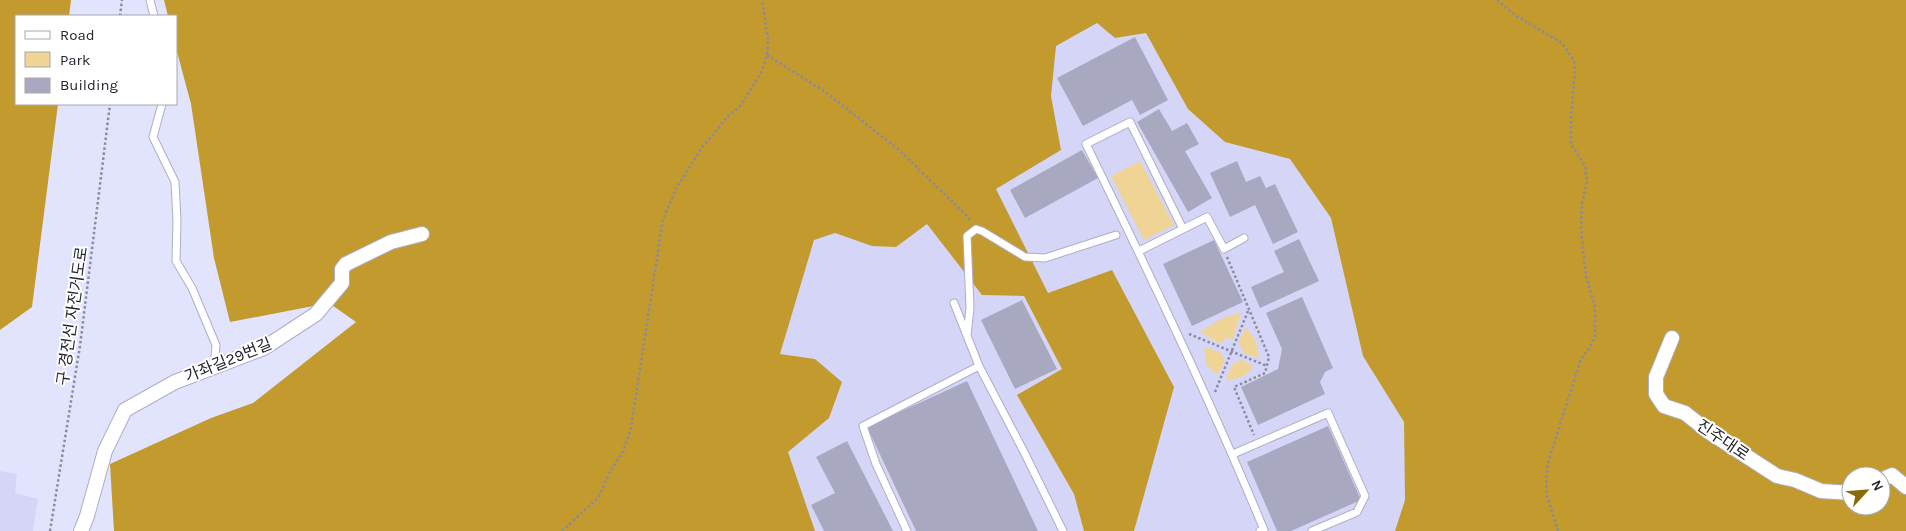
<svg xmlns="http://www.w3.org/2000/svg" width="1906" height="531" font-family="Karla,'Noto Sans KR',sans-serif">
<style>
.built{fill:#d5d6f7}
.green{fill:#efd496}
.forest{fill:#c39a2e;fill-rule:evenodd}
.building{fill:#a8a9c1}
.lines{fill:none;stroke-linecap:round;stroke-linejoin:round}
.lane-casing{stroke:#adaec7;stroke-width:9}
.street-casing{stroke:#adaec7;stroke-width:16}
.path{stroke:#8a8b9d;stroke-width:2.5;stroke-dasharray:2.5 2.5;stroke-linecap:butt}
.lane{stroke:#fff;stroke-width:7}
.street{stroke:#fff;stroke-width:14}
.labels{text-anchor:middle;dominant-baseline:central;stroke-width:4;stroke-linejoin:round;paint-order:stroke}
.street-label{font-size:16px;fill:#24252e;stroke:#fff}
</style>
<rect width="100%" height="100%" fill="#e2e4fe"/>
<path class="built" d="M1129,0L1343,175L1420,456L1428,531H795L749,463L810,162Z
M0,471L17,474L15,493L38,499L33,531H0Z"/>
<path class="green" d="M1140,161L1174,225L1144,240L1111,176Z
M1241,312L1233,339L1226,338L1221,344L1200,332L1221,319Z
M1246,327L1256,341L1259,358L1243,353L1242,348L1238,343Z
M1204,347L1220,352L1225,361L1217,375L1206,364Z
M1241,359L1253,367L1244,376L1226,381L1232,364H1236Z"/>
<path class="forest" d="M0,0H71L69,16H16V104H58L32,307L0,330Z
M164,0H1906V531H1395L1405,500L1404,422L1363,356L1331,218L1290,159L1225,142L1188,109L1146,33L1115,38L1097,23L1056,46L1051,96L1061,150L996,189L1048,293L1112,270L1174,387L1134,531H1084L1074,494L1017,395L1062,369L1024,296L982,295L927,224L896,247L872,246L835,233L814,240L780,354L815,359L842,382L829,418L788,452L815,531H114L110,464L211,418L253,403L356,322L329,303L230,322L214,258L191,104L176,48V16H168ZM1851,476H1881V506H1851Z"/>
<path class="building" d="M1135,37L1168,100L1140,115L1132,100L1083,126L1057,78Z
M1159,109L1172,131L1187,123L1199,144L1185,151L1212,198L1188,212L1137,122Z
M1082,150L1098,178L1025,218L1010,190Z
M1237,161L1246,182L1260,176L1266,188L1275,184L1298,232L1273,244L1255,205L1230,217L1210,173Z
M1299,239L1319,281L1260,308L1251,287L1284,272L1274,251Z
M1214,240L1243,302L1192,326L1163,264Z
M1302,297L1333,368L1325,372L1320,382L1325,394L1258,425L1241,387L1278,369L1282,349L1266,313Z
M1022,300L1057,369L1015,389L981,320Z
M967,381L1038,531H916L867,427Z
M1328,426L1361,500L1291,531H1277L1247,462Z
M847,441L893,531H824L811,505L835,493L816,457Z"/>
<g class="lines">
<defs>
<path id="lane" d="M150,0L154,16
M162,104L153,137L175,182L177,221L176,261L192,288L216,345L214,367
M1183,229L1207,217L1224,249L1244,238
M1139,251L1183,229L1130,122L1086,144C1148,271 1210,399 1264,530L1260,531
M954,303L979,366L1023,450L1063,531
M967,336L970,308L967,236L976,229L982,231L1025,257L1045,258L1116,235
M1233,454L1328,413L1365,496L1357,512L1312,531
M907,531L876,464L863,426L979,366"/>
<path id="street" d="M1672,338L1656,377V394L1664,406L1685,413L1709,432L1777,476L1795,480L1821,491L1851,493
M1881,480L1892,475L1906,487
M81,531L87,516L105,451L125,410L175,382L264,348L316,314L342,283V269L346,264L391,242L422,234"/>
</defs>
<use href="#lane" class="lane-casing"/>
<use href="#street" class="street-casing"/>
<path class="path" d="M1497,0L1515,15L1562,43L1574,61L1575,70L1571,116V144L1585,166L1587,181L1582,204L1581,229L1586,276L1595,306V336L1589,349L1581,359L1549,459L1546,478L1547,495L1558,531
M120,16L122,0
M767,55L824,91L898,149L967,216L970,221
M1227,257L1269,357L1265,373L1234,387L1254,435
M1189,334L1267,366
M1215,392L1248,311
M50,531L80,346L110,104
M562,531L598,498L611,470L623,452L631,428L663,219L677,187L703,146L713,135L727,117L741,105L762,71L767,55L768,39L762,0"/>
<use href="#lane" class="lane"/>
<use href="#street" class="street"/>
</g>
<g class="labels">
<g class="street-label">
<text transform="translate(72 316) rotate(-82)">구 경전선 자전거도로</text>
<text transform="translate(228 360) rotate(-22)">가좌길29번길</text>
<text transform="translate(1723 440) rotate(34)">진주대로</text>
</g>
</g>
<rect x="15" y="15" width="162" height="90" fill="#ffffff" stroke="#a7a8ab"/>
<rect x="25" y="31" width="25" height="8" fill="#ffffff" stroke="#a7a8ab"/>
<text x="60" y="40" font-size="15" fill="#24252e">Road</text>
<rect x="25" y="52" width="25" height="15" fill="#efd496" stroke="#a7a8ab"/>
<text x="60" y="65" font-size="15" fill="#24252e">Park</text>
<rect x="25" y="78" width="25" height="15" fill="#a8a9c1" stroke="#a7a8ab"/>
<text x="60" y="90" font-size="15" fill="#24252e">Building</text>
<g transform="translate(1866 491) rotate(64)"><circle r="24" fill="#ffffff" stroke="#a7a8ab"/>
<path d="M0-4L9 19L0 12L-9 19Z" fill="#8a6a09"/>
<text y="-8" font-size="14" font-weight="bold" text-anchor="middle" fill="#24252e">N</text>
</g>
</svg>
